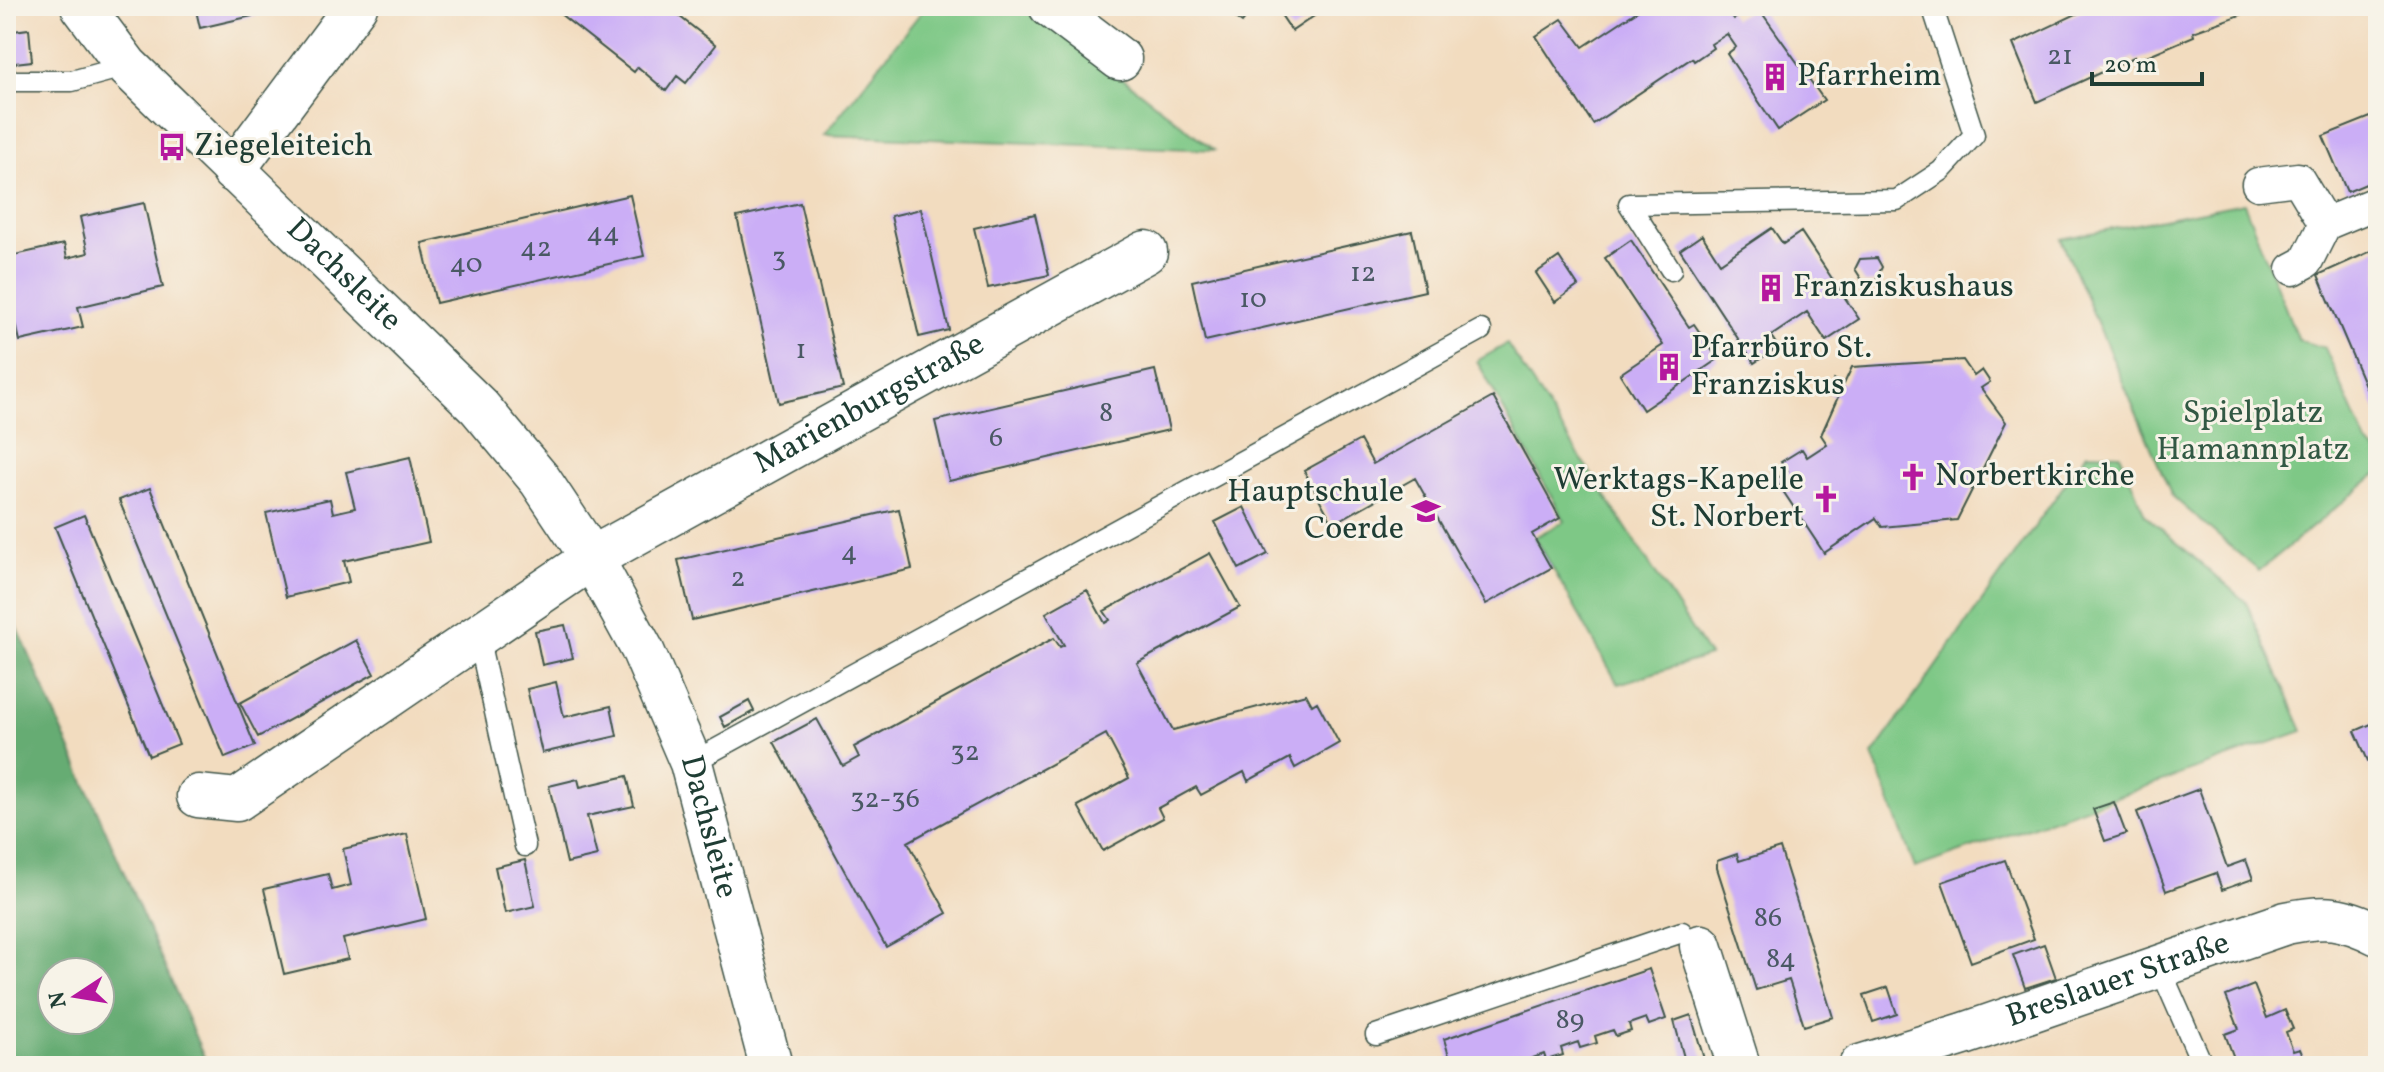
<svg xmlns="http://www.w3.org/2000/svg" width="2384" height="1072" font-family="Vollkorn,serif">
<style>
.green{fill:#7ec886;stroke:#4e825d;stroke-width:2}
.forest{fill:#66ac73;stroke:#427454;stroke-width:2;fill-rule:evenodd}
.building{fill:#cbaef6}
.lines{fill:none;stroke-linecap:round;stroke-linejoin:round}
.service-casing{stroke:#3f5549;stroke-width:23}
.pedestrian-casing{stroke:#3f5549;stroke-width:35}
.minor-casing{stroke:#3f5549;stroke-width:45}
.service{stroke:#fff;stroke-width:20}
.pedestrian{stroke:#fff;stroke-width:32}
.minor{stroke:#fff;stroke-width:42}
.labels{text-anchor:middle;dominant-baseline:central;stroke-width:6;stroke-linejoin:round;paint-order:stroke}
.number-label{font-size:28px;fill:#4a5964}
.poi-label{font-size:32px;fill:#1f3d34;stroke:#f7f3e8;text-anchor:start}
.street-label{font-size:32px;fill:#1f3d34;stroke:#f7f3e8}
.park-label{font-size:32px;fill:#325944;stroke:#f7f3e8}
</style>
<rect width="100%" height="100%" fill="#f7f3e8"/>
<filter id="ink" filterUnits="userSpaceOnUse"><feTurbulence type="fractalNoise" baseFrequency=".0125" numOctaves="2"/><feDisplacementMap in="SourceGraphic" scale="16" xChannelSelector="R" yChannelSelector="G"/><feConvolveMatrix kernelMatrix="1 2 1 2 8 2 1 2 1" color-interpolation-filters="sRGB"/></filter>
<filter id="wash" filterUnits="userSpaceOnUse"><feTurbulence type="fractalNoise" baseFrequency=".006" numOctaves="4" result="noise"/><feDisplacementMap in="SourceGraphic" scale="32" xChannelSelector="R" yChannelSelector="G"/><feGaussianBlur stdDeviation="1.8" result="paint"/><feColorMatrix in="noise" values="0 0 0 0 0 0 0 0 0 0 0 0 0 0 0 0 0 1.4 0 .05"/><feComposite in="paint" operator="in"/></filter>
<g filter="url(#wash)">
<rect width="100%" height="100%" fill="#f2dcbf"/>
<path class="green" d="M926,6H1030L1214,150L824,135Z
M2244,203L2298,340L2325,348L2367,444L2378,453V473L2259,571L2172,496L2061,239Z
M1507,344L1709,656L1618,684L1535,537L1565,521L1477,361Z
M2087,453L2120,454L2145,515L2246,602L2303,731L1915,868L1873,755Z"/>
<path class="forest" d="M6,601L208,1066H6ZM52,972H100V1020H52Z"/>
<g id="blocks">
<path class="building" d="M195,6H263L265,13L200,28Z
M550,6H666L716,45L686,83L677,76L666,91L638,67L634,72Z
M1219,6H1256L1242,23Z
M1275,6H1316L1320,12L1292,31Z
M1645,6H1725L1734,19L1757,6L1824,100L1778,130L1727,54L1736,47L1727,34L1711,44L1713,48L1694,61L1692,58L1593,124L1536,36L1562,19L1583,47Z
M2093,6H2265L2193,32L2194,36L2135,61L2134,57L2037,102L2013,44Z
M29,29L32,61L6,64V32Z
M2378,114V179L2347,192L2323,136Z
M630,195L644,256L436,303L422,243Z
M144,203L163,287L78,307L83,327L20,341L6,280V257L64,244L67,258L88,253L80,217Z
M800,203L843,388L779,403L737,217Z
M921,209L949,330L919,337L891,216Z
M1035,214L1049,275L988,288L974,228Z
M1772,228L1783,244L1801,232L1859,319L1826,341L1807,312L1771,336L1778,347L1754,363L1680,250L1702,235L1720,263Z
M1412,231L1425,291L1205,341L1192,281Z
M1631,240L1689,327L1694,324L1718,359L1643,410L1620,374L1663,345L1605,258Z
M2378,248V416L2318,275Z
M1559,257L1578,286L1555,302L1536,273Z
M1877,258L1882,267L1875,282L1864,283L1855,269L1860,259Z
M1963,360L1974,376L1982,370L1990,382L1981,388L2006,422L1957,520L1882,527L1876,518L1824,553L1775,479L1788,471L1781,462L1802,449L1807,457L1827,444L1821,435L1838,397L1828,393L1834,380L1844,384L1852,367Z
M1155,370L1169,430L949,481L935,421Z
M1493,397L1560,518L1532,534L1551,568L1486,604L1415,478L1333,524L1304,471L1360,440L1373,464Z
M410,457L429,542L344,561L349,582L286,597L266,513L330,499L333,513L355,508L346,472Z
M150,488L255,746L225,758L119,500Z
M1244,507L1268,554L1239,569L1215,522Z
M899,509L912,569L692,620L678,560Z
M84,515L179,744L149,756L55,527Z
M1210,553L1240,607L1137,663L1173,730L1306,694L1312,705L1317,702L1339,743L1295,768L1290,758L1248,781L1244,772L1201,795L1196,787L1158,808L1163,818L1103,851L1078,806L1129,778L1106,734L908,842L947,913L886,947L774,742L817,719L843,766L859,757L854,747L1054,638L1060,647L1064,645L1046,613L1087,590L1105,623L1110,620L1104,611Z
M565,625L573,658L542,665L535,631Z
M356,640L374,674L258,737L240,703Z
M556,682L564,717L611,706L617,736L542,753L527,689Z
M2378,686V719L2371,703Z
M749,701L754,711L725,727L720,717Z
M2378,721V776L2375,777L2355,731Z
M627,776L634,806L587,816L597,856L567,863L549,786L578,779L580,787Z
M2199,789L2227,867L2246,860L2253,879L2222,890L2216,873L2166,891L2137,812Z
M2114,802L2126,834L2105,841L2093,809Z
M407,834L426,919L343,939L348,959L284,974L264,889L328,874L332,890L351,885L343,849Z
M1780,848L1833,1017L1804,1026L1789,980L1756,990L1717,868V861L1737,854L1739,861Z
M525,860L535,906L505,913L495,867Z
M2005,860L2034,939L1971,962L1942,882Z
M2044,944L2056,978L2025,988L2013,955Z
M1649,969L1666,1019L1649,1025L1646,1018L1629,1024L1631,1031L1616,1036L1613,1030L1595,1036L1597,1043L1580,1048L1578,1042L1561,1048L1563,1055L1546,1060L1544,1054L1527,1060L1528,1066H1432L1450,1059L1444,1039Z
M2254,985L2267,1018L2285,1010L2293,1029L2286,1032L2293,1051L2300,1049L2307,1066H2237L2225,1034L2239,1029L2226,996Z
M1888,987L1897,1014L1873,1022L1864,995Z
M1691,1015L1704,1059L1686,1065L1674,1021Z"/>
</g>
</g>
<g filter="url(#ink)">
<use href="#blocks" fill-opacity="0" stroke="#3f5549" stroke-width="2"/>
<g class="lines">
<defs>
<path id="service" d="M6,81H72L127,66
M1671,270L1629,204L1897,200L1941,171L1974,135L1932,6
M478,636L525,846
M691,763L1481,330
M2160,968L2203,1066
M1376,1035L1682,932"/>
<path id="pedestrian" d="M2258,184L2298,179L2325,224L2378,202
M2293,269L2306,262L2325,224"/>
<g id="minor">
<path id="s1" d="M82,6L127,66L479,407L540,480L592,558L643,651L691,763L771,1066"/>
<path d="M1050,6L1120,59"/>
<path d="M233,171L356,6"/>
<path id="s2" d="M198,796L237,800L592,558L1146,252"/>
<path d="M1701,946L1739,1066"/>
<path id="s3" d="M1860,1066L1964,1034L2286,923C2325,915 2341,916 2378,934"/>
</g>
</defs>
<use href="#service" class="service-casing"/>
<use href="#pedestrian" class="pedestrian-casing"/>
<use href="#minor" class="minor-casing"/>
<use href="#service" class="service"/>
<use href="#pedestrian" class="pedestrian"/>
<use href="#minor" class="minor"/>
</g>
</g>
<defs>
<symbol id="building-bare" viewBox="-9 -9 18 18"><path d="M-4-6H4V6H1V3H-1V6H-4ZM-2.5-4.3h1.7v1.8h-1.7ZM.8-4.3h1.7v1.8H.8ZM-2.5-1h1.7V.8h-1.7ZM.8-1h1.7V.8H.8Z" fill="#b5179e" stroke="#f7f3e8" stroke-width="2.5" paint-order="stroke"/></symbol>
<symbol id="bus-bare" viewBox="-9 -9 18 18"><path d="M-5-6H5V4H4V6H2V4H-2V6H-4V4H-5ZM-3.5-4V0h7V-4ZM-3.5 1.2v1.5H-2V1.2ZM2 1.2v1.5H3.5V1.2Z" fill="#b5179e" stroke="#f7f3e8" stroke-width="2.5" paint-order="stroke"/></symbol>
<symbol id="church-bare" viewBox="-9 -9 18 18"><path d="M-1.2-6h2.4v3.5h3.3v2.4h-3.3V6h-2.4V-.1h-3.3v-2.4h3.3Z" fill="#b5179e" stroke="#f7f3e8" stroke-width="2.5" paint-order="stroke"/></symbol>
<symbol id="school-bare" viewBox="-9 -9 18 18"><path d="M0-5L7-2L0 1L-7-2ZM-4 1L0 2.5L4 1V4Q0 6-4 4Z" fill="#b5179e" stroke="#f7f3e8" stroke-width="2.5" paint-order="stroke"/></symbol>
</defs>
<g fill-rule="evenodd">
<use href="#building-bare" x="1755" y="57" width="40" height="40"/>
<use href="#bus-bare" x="152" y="127" width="40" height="40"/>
<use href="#building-bare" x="1751" y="268" width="40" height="40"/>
<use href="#building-bare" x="1649" y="347" width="40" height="40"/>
<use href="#church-bare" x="1893" y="457" width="40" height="40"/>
<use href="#church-bare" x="1806" y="479" width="40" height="40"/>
<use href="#school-bare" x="1406" y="491" width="40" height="40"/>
</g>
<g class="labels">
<g class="number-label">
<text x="2060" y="56">21</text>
<text x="603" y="233">44</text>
<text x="536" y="248">42</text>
<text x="779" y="258">3</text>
<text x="466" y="264">40</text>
<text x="1363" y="273">12</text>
<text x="1253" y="299">10</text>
<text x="801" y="350">1</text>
<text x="1106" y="413">8</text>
<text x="996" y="438">6</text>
<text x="849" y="552">4</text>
<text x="738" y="578">2</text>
<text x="965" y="752">32</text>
<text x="885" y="799">32-36</text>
<text x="1768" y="918">86</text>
<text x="1781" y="959">84</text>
<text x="1570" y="1020">89</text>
</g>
<g class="poi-label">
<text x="1797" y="77">Pfarrheim</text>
<text x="194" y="147">Ziegeleiteich</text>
<text x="1793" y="288">Franziskushaus</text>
<text x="1691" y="349">Pfarrbüro St.<tspan x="1691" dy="37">Franziskus</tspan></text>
<text x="1935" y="477">Norbertkirche</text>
<text x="1804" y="481" text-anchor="end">Werktags-Kapelle<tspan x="1804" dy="37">St. Norbert</tspan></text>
<text x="1404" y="493" text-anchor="end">Hauptschule<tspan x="1404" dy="37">Coerde</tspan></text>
</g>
<g class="street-label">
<text stroke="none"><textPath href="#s1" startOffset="376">Dachsleite</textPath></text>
<text stroke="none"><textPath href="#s2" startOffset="786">Marienburgstraße</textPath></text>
<text stroke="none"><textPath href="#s1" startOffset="1048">Dachsleite</textPath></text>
<text stroke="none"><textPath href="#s3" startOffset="272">Breslauer Straße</textPath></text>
</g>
<g class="park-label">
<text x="2253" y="414">Spielplatz<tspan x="2253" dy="37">Hamannplatz</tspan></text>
</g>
</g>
<rect width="2384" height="1072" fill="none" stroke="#f7f3e8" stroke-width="32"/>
<g transform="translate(76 996) rotate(258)"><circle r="38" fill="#f7f3e8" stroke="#a1aaa0" stroke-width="2"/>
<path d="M0-6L14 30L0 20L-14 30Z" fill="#b5179e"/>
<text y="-12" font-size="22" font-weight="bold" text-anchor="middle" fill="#1f3d34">N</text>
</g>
<path d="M2092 72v12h110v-12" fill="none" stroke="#1f3d34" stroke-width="4"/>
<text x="2104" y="72" font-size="24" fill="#1f3d34" stroke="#f7f3e8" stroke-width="6" paint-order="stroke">20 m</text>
</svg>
